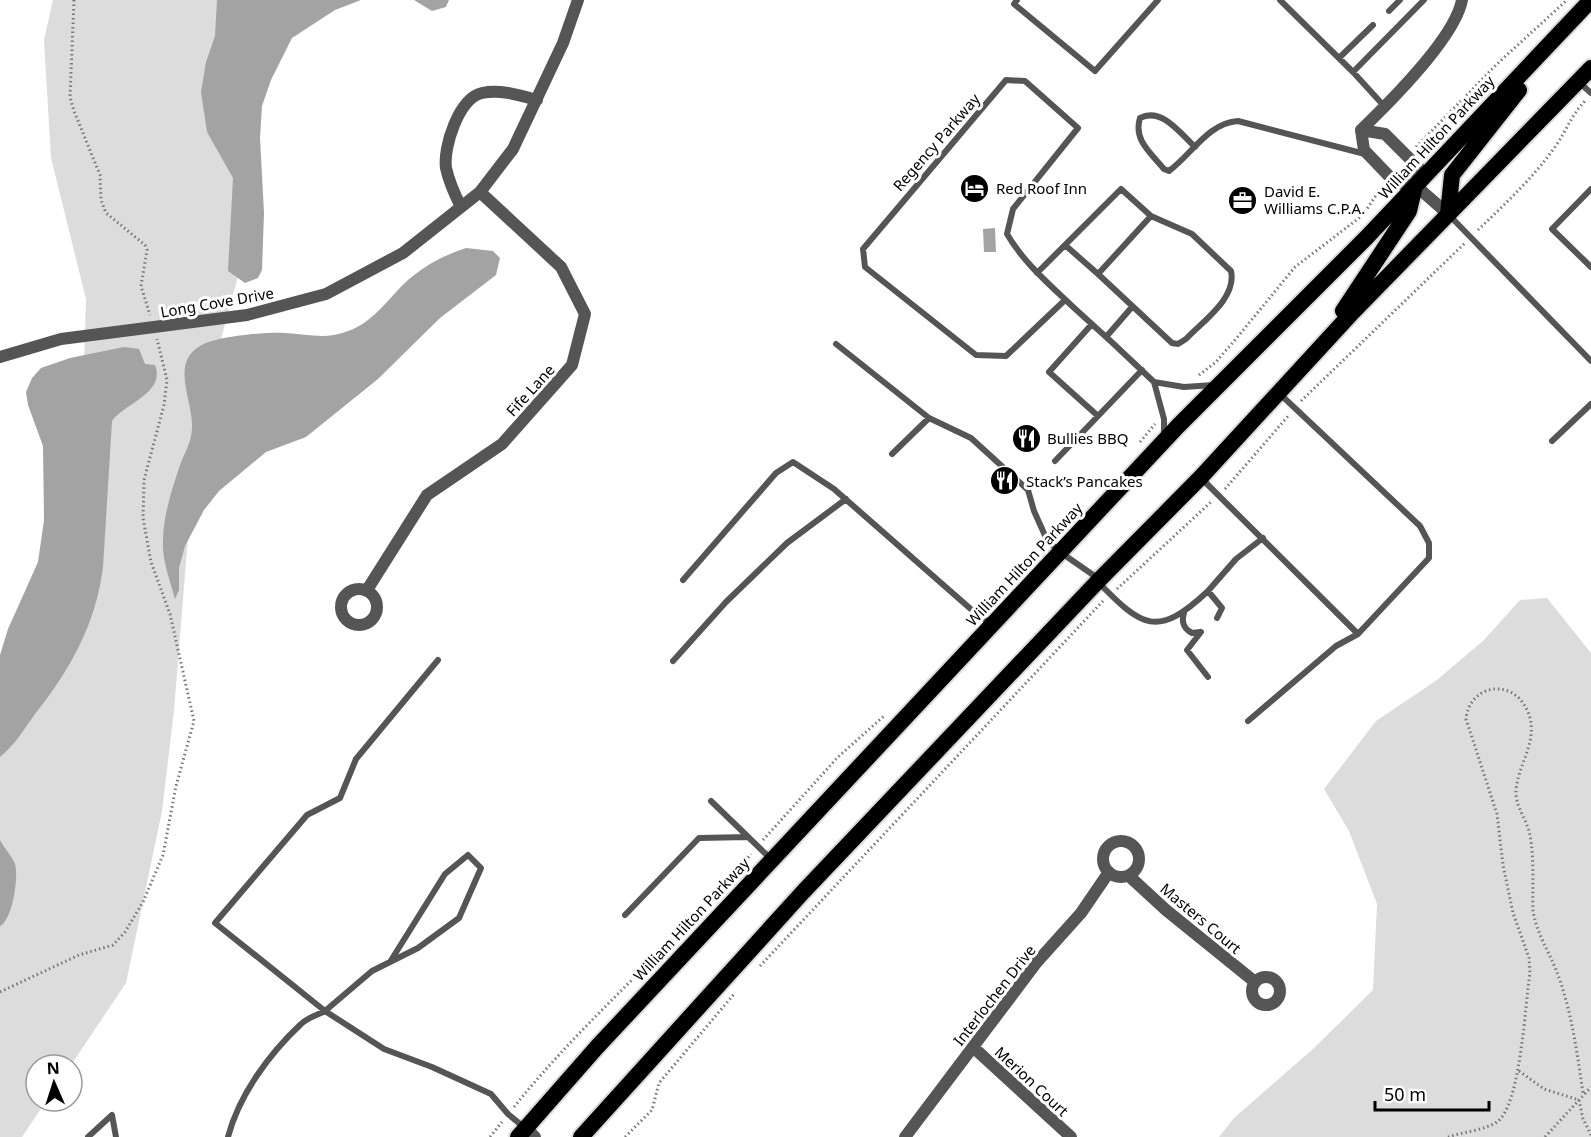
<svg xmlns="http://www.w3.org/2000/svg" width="1591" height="1137" font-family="'Noto Sans',sans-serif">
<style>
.green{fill:#dcdcdc}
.water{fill:#a3a3a3}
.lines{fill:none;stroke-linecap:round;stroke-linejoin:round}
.trunk-casing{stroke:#dbdbdb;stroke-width:20}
.path{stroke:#777;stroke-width:3;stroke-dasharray:1.5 3;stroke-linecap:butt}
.service{stroke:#555;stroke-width:6}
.minor{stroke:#555;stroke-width:12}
.trunk{stroke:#000;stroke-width:16}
.labels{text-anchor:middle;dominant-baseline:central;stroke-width:6;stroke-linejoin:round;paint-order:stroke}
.street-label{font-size:15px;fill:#000;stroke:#fff}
.poi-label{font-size:15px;fill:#000;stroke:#fff;text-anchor:start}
</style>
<rect width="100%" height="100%" fill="#fff"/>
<path class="green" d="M53,0H264L246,247L214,365L192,488L174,710L162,811L126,983L71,1065H36V1101H46L22,1137H0V713L81,465L86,299L51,158L44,40Z
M1547,598L1591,653V1137H1219L1234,1118L1313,1049L1373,990L1377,904L1349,831L1324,789L1376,721L1437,680L1484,640L1520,600Z"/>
<path class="water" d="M217,0H361L335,10L292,38L271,80L262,106L260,138L264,213L262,270L258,278L245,283L228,271L233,178L207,132L201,92L206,62L215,36Z
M414,0H449L446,7L432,11Z
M995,228L996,252H984L983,229Z
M466,248L493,251L500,258L496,275L440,318L378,379L306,437L266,452L219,491L204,510L185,546L179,568V590L175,599C170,580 162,561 163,541C163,516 172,489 180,465C185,452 192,441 192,427C193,401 170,363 200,346C217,336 265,332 285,333C307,334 327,340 348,331C370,323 382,307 397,291C416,270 439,257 466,248Z
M124,347L139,349L145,364L155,365C166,393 125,403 112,421L103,567C96,624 70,670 35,714C24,729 15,745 0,757V655L8,629L38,562L44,520L43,446L28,405L26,392L32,378L41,368L70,358Z
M0,840C4,848 12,856 15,864C19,877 12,921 0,926Z"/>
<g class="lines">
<defs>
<path id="trunk" d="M1448,214L1452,175L1519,90
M1343,311L1409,211L1415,186
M518,1137L597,1047L1178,426L1367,237L1591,0
M581,1137L803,892L1100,579L1201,477L1350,315L1591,68"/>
</defs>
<use href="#trunk" class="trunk-casing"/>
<path class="path" d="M74,0L70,97L74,111L100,175L101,200L106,213L145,245L147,250L141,286L150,315
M1416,147L1497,64L1567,0
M1478,230C1505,204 1533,178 1555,147C1567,130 1571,115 1586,100
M1199,375L1216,362L1240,334L1295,267L1363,215L1382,186
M1301,401L1465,243
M1140,442L1155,424
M1225,489L1289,415
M1055,531L1080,506
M1117,589L1211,502
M763,840L838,757L884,716
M760,966L1103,601
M0,992L79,955L113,945L125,932L143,902L163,855L176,786L194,721L170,614L151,562L143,518L144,480L164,405L167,380L157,339
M1519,1071L1544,1089L1579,1100L1583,1119L1591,1135
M514,1107C586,1017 677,943 751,854
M490,1137L502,1122
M625,1137L652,1110L659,1083L735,993
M1448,1137C1463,1132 1485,1130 1497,1122C1521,1105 1525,1003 1530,973L1529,958L1513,913L1503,865L1497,814L1466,719C1469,688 1505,678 1523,703C1545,735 1517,762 1516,792C1516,807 1525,817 1529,831C1535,856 1532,884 1533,910C1536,933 1550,953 1558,975C1572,1013 1577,1053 1583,1093
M1545,1137L1591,1087"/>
<path class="service" d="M1017,0L1014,4L1095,71L1158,0
M1280,0L1353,72L1424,0
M1389,11L1400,0
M1339,58L1373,25
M1353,72L1385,107
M1579,82L1591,93
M1195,147C1180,133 1162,107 1140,118C1133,140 1151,153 1164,169L1169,171C1192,154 1208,123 1238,121L1365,154
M1591,189L1552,229L1591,267
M1449,215L1591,361
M1037,273L1121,189L1151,216L1098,274L1065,245
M1098,274L1172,343L1178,344L1186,339C1203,321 1237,298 1231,271L1192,234L1151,216
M1065,300L1006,356L976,355L865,267L863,249L1006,80L1025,81L1078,128L1013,209L1007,234C1024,263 1048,283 1072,306C1100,331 1127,356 1154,382
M1092,324L1049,372L1098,416
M1106,337L1132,307
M836,344L929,418L971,438L1028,490L1034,511L1047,540L1060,552L1099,579
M1164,436V419L1154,382L1184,387L1214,385
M1552,441L1591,404
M892,454L929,418
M1055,461L1142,370
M1201,478L1358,634L1429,558V543L1420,526L1281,395
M683,580L776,473L793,462L834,489L981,618L993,623
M1098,582C1142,627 1157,639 1208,591L1222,608L1217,618
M1208,591L1236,559L1263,538
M1184,613C1181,622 1184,629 1192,633L1200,632
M1201,632L1187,650L1208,677
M673,661L726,602L787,543L846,499
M1248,721L1336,646L1358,634
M711,801L771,859
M625,915L699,838L748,837
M390,962L445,874L468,855L481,868L459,918L418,948L372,971L325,1011L215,923L307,815L340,798L356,759L438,660
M88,1137L112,1115L116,1137
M228,1137C239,1095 269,1054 301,1024C307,1018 317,1015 325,1011L384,1049L432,1067L491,1094L508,1114L525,1128"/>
<path class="minor" d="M1361,130C1390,102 1455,38 1462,0
M1361,130L1364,150L1388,175L1397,183L1415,185L1448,214
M1361,130L1385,134L1419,168L1415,185
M461,207C455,195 449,182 446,168C443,147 459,98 482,93C500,89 519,95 537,100
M0,357L61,339L247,315L326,294L403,253L480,192L513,149L563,43L578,0
M341 607a18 18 0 1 1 36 0a18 18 0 1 1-36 0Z
M367,590L427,495L502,444L572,365L585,314L561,267L480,192
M1103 859a18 18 0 1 1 36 0a18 18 0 1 1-36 0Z
M1129,876L1166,910L1255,982
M1252 991a14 14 0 1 1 28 0a14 14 0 1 1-28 0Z
M973,1047L1071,1137
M526,1128L535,1137
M905,1137L1037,962L1081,913L1109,872"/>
<use href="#trunk" class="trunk"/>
</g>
<defs>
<symbol id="hotel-disc" viewBox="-11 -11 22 22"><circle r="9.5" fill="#000" stroke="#fff"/><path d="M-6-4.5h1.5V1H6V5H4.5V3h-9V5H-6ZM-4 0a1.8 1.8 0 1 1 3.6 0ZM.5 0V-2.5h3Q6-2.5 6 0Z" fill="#fff"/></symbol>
<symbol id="office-disc" viewBox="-11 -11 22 22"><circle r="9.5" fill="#000" stroke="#fff"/><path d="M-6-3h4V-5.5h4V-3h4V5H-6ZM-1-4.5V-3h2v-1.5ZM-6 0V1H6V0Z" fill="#fff"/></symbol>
<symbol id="restaurant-disc" viewBox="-11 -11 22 22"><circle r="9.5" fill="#000" stroke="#fff"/><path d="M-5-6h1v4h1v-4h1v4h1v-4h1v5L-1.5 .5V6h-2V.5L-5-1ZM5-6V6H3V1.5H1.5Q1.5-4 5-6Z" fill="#fff"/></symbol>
</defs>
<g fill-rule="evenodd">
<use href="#hotel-disc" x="958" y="172" width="33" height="33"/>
<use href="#office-disc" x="1226" y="184" width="33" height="33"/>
<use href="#restaurant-disc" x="1010" y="422" width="33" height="33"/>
<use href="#restaurant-disc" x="988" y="464" width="33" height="33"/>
</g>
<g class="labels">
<g class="street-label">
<text transform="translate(1436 137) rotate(-47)">William Hilton Parkway</text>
<text transform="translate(936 142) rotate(-49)">Regency Parkway</text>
<text transform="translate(217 302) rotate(-10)">Long Cove Drive</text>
<text transform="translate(530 390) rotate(-48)">Fife Lane</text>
<text transform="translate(1024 564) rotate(-47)">William Hilton Parkway</text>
<text transform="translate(1201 918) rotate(40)">Masters Court</text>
<text transform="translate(691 919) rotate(-47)">William Hilton Parkway</text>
<text transform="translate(994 995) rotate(-52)">Interlochen Drive</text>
<text transform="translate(1032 1081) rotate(43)">Merion Court</text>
</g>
<g class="poi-label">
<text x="996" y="188">Red Roof Inn</text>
<text x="1264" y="191">David E.<tspan x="1264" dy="17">Williams C.P.A.</tspan></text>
<text x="1047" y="438">Bullies BBQ</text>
<text x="1026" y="481">Stack’s Pancakes</text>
</g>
</g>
<g transform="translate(54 1083) rotate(357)"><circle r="28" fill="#ffffff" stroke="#999999" stroke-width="1.5"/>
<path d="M0-4.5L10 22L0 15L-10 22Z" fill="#000000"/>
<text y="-9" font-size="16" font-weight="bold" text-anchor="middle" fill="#000000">N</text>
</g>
<path d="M1375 1101v9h114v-9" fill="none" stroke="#000000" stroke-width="3"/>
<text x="1384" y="1101" font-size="18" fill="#000000" stroke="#ffffff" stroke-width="4.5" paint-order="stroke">50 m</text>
</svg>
